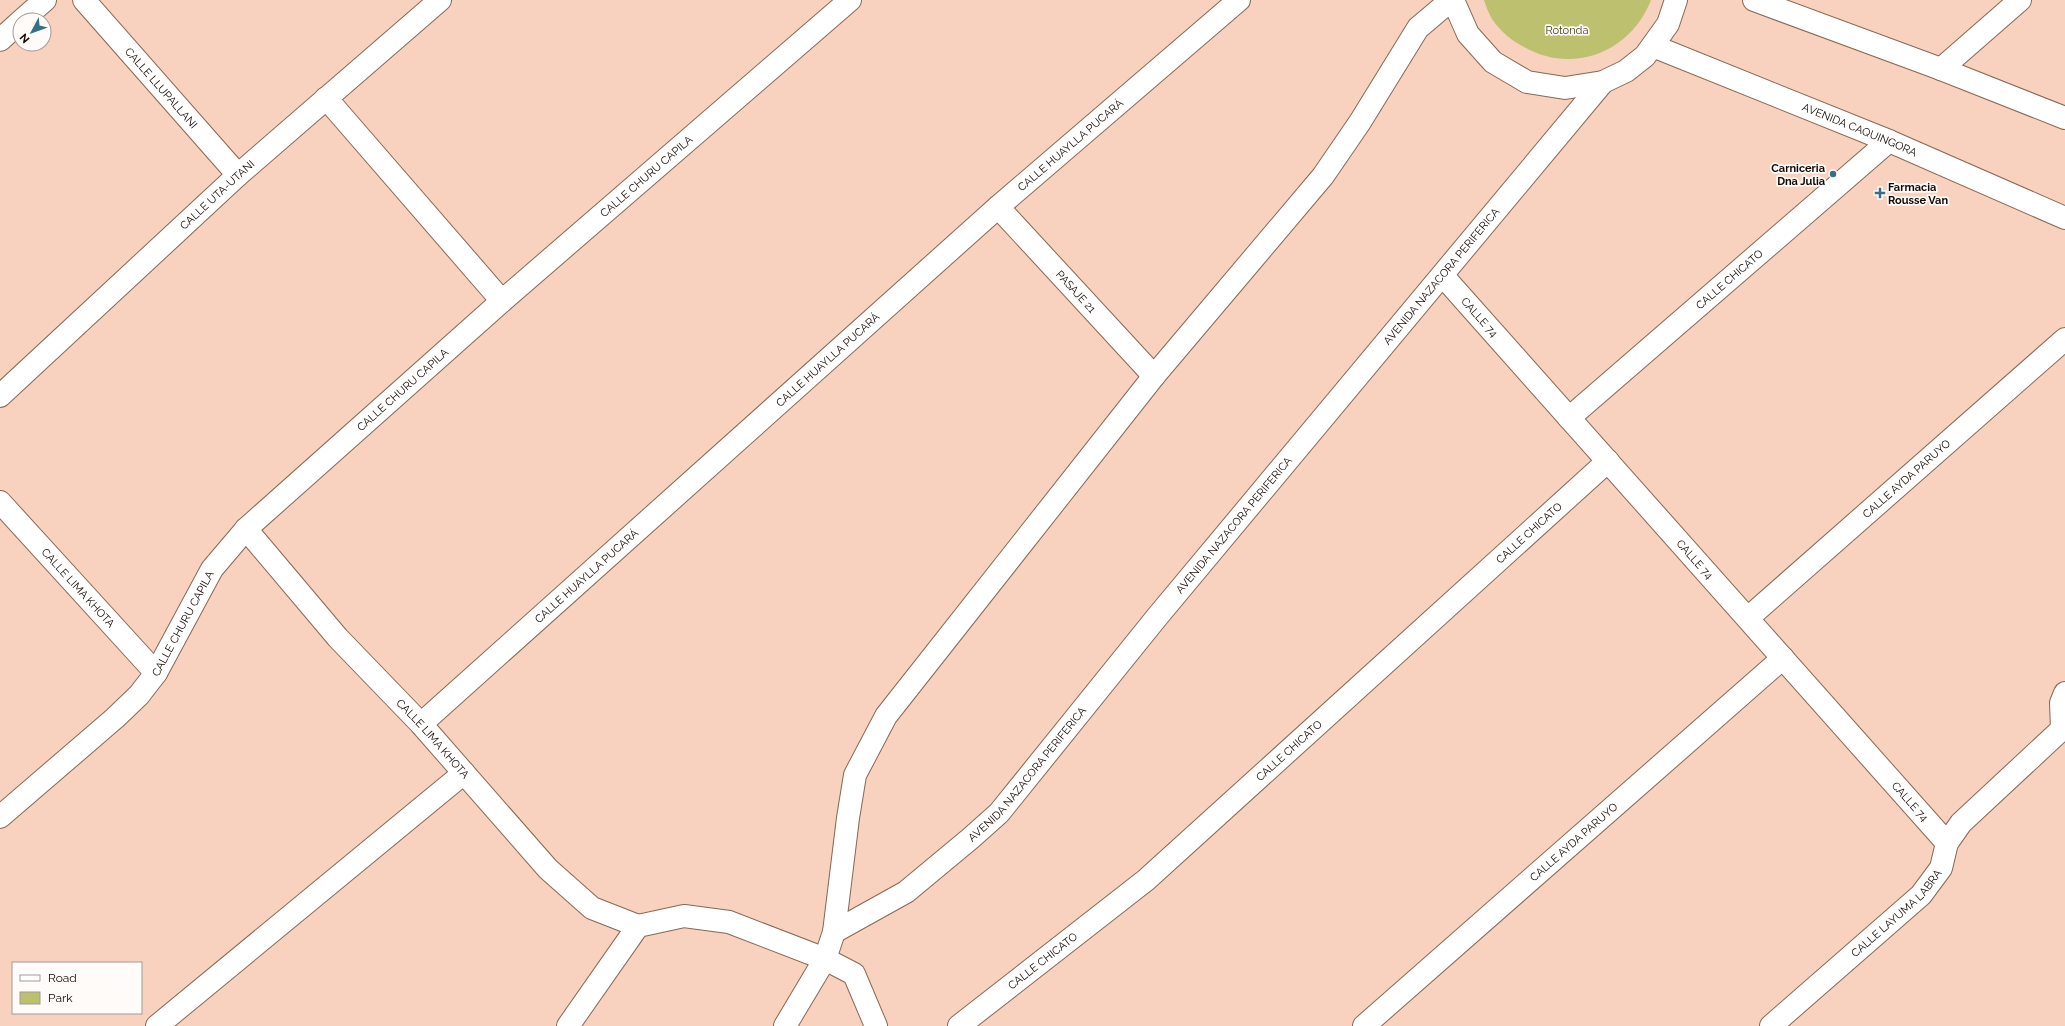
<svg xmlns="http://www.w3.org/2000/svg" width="2065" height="1026" font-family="Raleway,sans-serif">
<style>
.green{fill:#bdc06e}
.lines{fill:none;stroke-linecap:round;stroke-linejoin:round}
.minor-casing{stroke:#886755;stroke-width:24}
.tertiary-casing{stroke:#886755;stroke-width:24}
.minor{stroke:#fff;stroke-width:22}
.tertiary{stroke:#fff;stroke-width:22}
.poi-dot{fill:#376f89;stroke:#fffbf9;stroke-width:1.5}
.labels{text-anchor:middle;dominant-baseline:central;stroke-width:3.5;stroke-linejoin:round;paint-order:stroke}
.park-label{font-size:11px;fill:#3e3f16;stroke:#fffbf9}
.street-label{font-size:11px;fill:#140803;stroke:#fffbf9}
.poi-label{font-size:11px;font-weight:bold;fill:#140803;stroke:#fffbf9;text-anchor:end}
</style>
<rect width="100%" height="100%" fill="#f8d2be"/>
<path class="green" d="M1484,0H1651C1631,52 1573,75 1524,47C1512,41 1500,31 1492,19C1489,14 1486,6 1484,0Z"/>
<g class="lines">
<defs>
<g id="minor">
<path id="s1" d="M84,0L238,175"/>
<path d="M22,20L45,0"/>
<path d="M0,40L20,22"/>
<path d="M1941,69L2020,0"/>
<path d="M326,98L502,301"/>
<path id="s2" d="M998,207L1154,376"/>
<path id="s3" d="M1443,276L1947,843"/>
<path id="s4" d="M0,396L238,175L440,0"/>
<path id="s5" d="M1569,418L1889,141"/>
<path id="s6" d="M0,502L156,673"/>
<path id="s7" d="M246,529L338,638L421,724L548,869L592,908L638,926"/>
<path id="s8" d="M1748,618L2065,339"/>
<path id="s9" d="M421,724L998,207L1239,0"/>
<path id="s10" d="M0,817L115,718L139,695L156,673L212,569L246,529L502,301L850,0"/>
<path d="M157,1026L464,773"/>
<path d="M568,1026L638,926L684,916L729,922L825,959L854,974L876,1026"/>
<path id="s11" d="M959,1026L1146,880L1608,461"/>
<path id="s12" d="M1364,1026L1783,658"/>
<path id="s13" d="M1771,1026L1921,895L1941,868L1947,843L1961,823L2062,729L2061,703L2065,693"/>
</g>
<g id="tertiary">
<path d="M1453,0L1468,34L1493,62L1527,82L1565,88L1603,82L1626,71L1645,56L1668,24L1676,0"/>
<path d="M1754,0L1941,69L2065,118"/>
<path id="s14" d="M1653,46L1889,141L2065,218"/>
<path id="s15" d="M834,932L906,892L971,838L999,813L1157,617L1603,82"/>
<path d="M785,1026L825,959L834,932L848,818L855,775L886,716L1154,376L1323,176L1360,122L1418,28L1451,0"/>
</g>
</defs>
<use href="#minor" class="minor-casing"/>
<use href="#tertiary" class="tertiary-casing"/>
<use href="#minor" class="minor"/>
<use href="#tertiary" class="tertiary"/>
</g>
<g class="poi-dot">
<circle cx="1833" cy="174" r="4"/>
<path d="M1878 187h4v4h4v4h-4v4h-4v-4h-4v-4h4z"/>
</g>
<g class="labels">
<g class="park-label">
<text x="1567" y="30">Rotonda</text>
</g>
<g class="street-label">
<text stroke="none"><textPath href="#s1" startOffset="117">CALLE LLUPALLANI</textPath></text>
<text stroke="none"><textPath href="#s14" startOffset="223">AVENIDA CAQUINGORA</textPath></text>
<text stroke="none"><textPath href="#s9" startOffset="870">CALLE HUAYLLA PUCARÁ</textPath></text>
<text stroke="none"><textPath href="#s10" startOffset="917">CALLE CHURU CAPILA</textPath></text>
<text stroke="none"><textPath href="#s4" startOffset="296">CALLE UTA-UTANI</textPath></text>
<text stroke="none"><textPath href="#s15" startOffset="900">AVENIDA NAZACORA PERIFERICA</textPath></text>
<text stroke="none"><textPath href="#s5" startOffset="212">CALLE CHICATO</textPath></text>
<text stroke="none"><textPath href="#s2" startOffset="115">PASAJE 21</textPath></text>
<text stroke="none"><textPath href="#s3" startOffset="55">CALLE 74</textPath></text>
<text stroke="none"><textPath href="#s9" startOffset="546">CALLE HUAYLLA PUCARÁ</textPath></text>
<text stroke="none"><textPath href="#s10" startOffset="593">CALLE CHURU CAPILA</textPath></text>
<text stroke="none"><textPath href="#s8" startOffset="211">CALLE AYDA PARUYO</textPath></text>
<text stroke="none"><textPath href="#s15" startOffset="576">AVENIDA NAZACORA PERIFERICA</textPath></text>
<text stroke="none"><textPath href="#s11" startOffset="754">CALLE CHICATO</textPath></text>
<text stroke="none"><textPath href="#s3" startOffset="379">CALLE 74</textPath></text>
<text stroke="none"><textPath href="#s9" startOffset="222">CALLE HUAYLLA PUCARÁ</textPath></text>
<text stroke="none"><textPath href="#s6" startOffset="116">CALLE LIMA KHOTA</textPath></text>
<text stroke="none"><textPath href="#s10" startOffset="269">CALLE CHURU CAPILA</textPath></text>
<text stroke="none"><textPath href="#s7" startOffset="281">CALLE LIMA KHOTA</textPath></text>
<text stroke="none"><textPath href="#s11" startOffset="430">CALLE CHICATO</textPath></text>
<text stroke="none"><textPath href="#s15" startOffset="252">AVENIDA NAZACORA PERIFERICA</textPath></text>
<text stroke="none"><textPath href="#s3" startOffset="703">CALLE 74</textPath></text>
<text stroke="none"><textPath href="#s12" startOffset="279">CALLE AYDA PARUYO</textPath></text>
<text stroke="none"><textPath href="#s13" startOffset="169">CALLE LAYUMA LABRA</textPath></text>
<text stroke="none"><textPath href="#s11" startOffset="106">CALLE CHICATO</textPath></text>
</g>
<g class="poi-label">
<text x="1825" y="168">Carniceria<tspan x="1825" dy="13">Dna Julia</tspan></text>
<text x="1888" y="187" text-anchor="start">Farmacia<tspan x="1888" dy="13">Rousse Van</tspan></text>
</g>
</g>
<rect x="12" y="962" width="130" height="52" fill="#fffbf9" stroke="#a19a97"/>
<rect x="20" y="975" width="20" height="6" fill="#ffffff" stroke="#a19a97"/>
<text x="48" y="982" font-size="12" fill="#140803">Road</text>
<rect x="20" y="992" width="20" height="12" fill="#bdc06e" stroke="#a19a97"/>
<text x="48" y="1002" font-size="12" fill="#140803">Park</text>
<g transform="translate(32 32) rotate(229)"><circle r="19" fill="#fffbf9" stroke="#a19a97"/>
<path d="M0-3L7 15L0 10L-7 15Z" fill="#376f89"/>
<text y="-6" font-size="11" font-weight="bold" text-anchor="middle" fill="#140803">N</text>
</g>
</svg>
